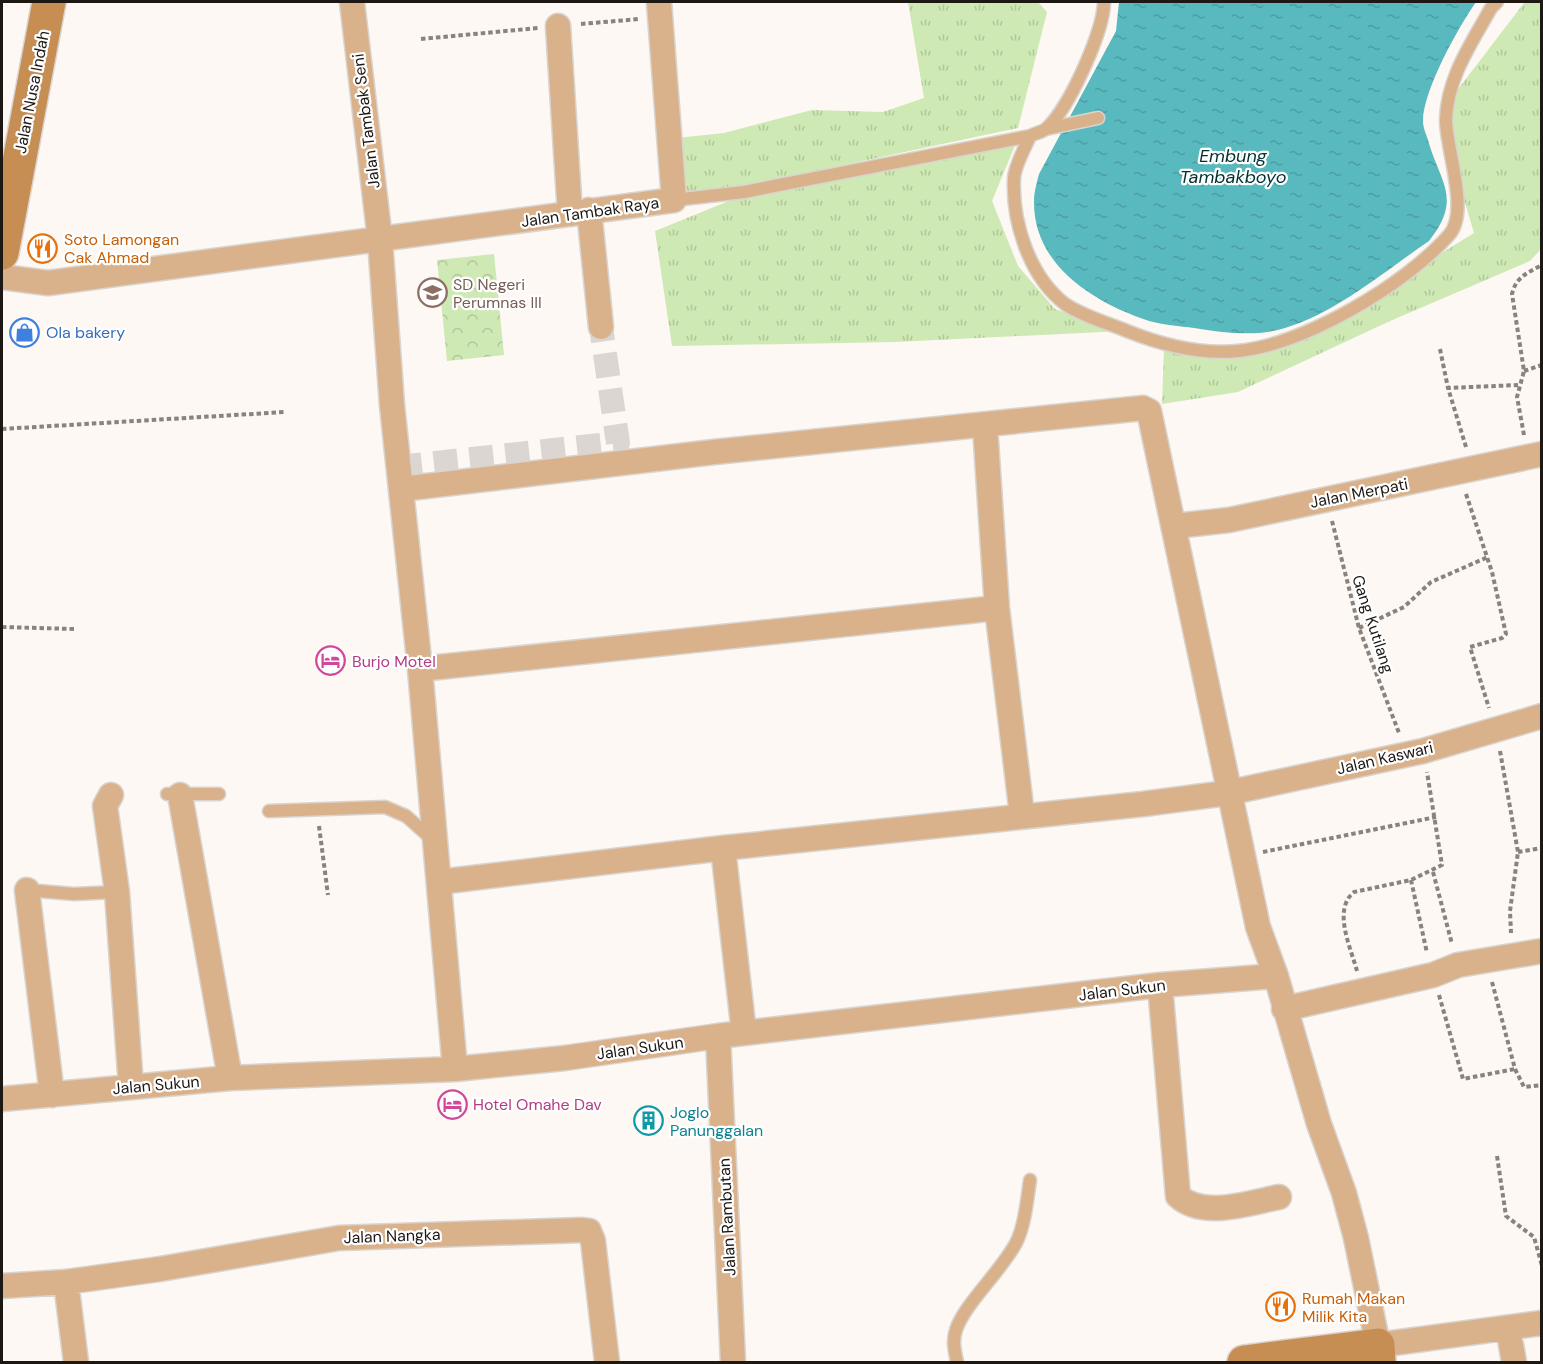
<svg xmlns="http://www.w3.org/2000/svg" width="1543" height="1364" font-family="'DM Sans',sans-serif">
<style>
.grass{fill:url(#grass-tufts)}
.park{fill:url(#park-crowns)}
.water{fill:url(#water-ripples)}
.lines{fill:none;stroke-linecap:round;stroke-linejoin:round}
.street-tunnel{stroke:#dbd6d2;stroke-width:24;stroke-dasharray:24 12;stroke-linecap:butt}
.lane-casing{stroke:#d9d4cf;stroke-width:15}
.street-casing{stroke:#d9d4cf;stroke-width:27}
.secondary-casing{stroke:#d9d4cf;stroke-width:36}
.path{stroke:#88837e;stroke-width:4;stroke-dasharray:4.5 3;stroke-linecap:butt}
.lane{stroke:#d9b28c;stroke-width:12}
.street{stroke:#d9b28c;stroke-width:24}
.secondary{stroke:#c78e53;stroke-width:33}
.labels{text-anchor:middle;dominant-baseline:central;stroke-width:4.5;stroke-linejoin:round;paint-order:stroke}
.street-label{font-size:16px;fill:#1d1814;stroke:#fff}
.food-label{font-size:16px;fill:#c56008;stroke:#fff;text-anchor:start}
.education-label{font-size:16px;fill:#785e54;stroke:#fff;text-anchor:start}
.shop-label{font-size:16px;fill:#366cbe;stroke:#fff;text-anchor:start}
.hotel-label{font-size:16px;fill:#b23c85;stroke:#fff;text-anchor:start}
.culture-label{font-size:16px;fill:#0d838f;stroke:#fff;text-anchor:start}
.water-label{font-size:18px;font-style:italic;fill:#003133;stroke:#fff}
</style>
<defs>
<pattern id="grass-tufts" width="24" height="20" patternUnits="userSpaceOnUse" patternTransform="scale(1.5)"><rect width="24" height="20" fill="#cee9b4"/><path d="M3 7l-1-3M5 7V3M7 7l1-3M15 17l-1-3M17 17v-4M19 17l1-3" fill="none" stroke="#b0c79a"/></pattern>
<pattern id="park-crowns" width="20" height="18" patternUnits="userSpaceOnUse" patternTransform="scale(1.5)"><rect width="20" height="18" fill="#cee9b4"/><path d="M2 6a3 3 0 1 1 6 0M12 15a3 3 0 1 1 6 0" fill="none" stroke="#b0c79a"/></pattern>
<pattern id="water-ripples" width="26" height="14" patternUnits="userSpaceOnUse" patternTransform="scale(1.5)"><rect width="26" height="14" fill="#58b9bf"/><path d="M2 4q2-2 4 0t4 0M15 11q2-2 4 0t4 0" fill="none" stroke="#4c9ea3"/></pattern>
</defs>
<rect width="100%" height="100%" fill="#fdf8f3"/>
<path class="grass" d="M908,2H1038L1047,12L1018,128L744,186L682,194L677,138L724,133L812,110L883,112L924,98Z
M1541,2L1542,248L1530,261L1390,321L1238,392L1162,404L1164,349L1231,351L1338,317L1474,233L1439,114L1524,3Z
M1016,143L992,201L1018,266L1055,309L1123,331L895,342L672,346L655,231L746,194Z"/>
<path class="park" d="M494,254L504,355L447,361L437,260Z"/>
<path class="water" d="M1119,2H1476C1459,26 1422,92 1423,122C1423,127 1426,134 1428,140C1440,183 1463,198 1429,241C1385,271 1336,313 1285,328C1256,337 1224,333 1194,328C1180,326 1163,325 1149,321C1095,303 1033,266 1034,201C1034,192 1037,182 1039,174L1116,31Z"/>
<g class="lines">
<path class="street-tunnel" d="M398,467L618,443L601,327"/>
<defs>
<path id="lane" d="M1104,2C1104,31 1069,108 1047,128C1043,132 1035,133 1030,136C1025,148 1015,165 1014,178C1012,222 1029,276 1065,304C1082,316 1108,323 1127,331C1162,345 1200,355 1238,351C1305,344 1405,285 1449,235C1470,212 1446,149 1446,120C1447,78 1471,44 1491,8L1497,2
M1046,129L1098,118
M674,200L744,192L1030,136
M167,794H219
M269,811L385,807L406,816L433,840
M27,890L74,894L117,892
M957,1362C955,1352 952,1341 956,1330C963,1306 1002,1270 1016,1243C1025,1225 1027,1200 1030,1180"/>
<path id="street" d="M352,2L380,240L392,405L420,669L455,1069
M558,26L570,214
M589,210L601,327
M2,277L48,283L674,200L659,2
M985,426L997,608L1022,815
M401,489L714,452L1143,408L1149,411L1258,927L1276,976L1319,1124L1344,1193L1356,1238L1378,1345L1542,1323
M1175,526L1229,520L1542,454
M420,669L997,608
M111,795L105,806L117,892L131,1087
M180,795L230,1078
M723,848L744,1033
M439,882L723,848L1143,804L1227,793L1423,751L1542,716
M27,890L52,1095
M1160,985L1178,1196C1203,1219 1249,1203 1279,1197
M1284,1009L1433,975L1458,965L1542,951
M718,1036L733,1362
M2,1099L230,1078L455,1069L565,1058L718,1036L1160,985L1276,976
M66,1282L76,1362
M2,1286L66,1282L160,1269L339,1238L581,1230L589,1231L593,1241L607,1362
M1508,1328L1514,1362"/>
<path id="secondary" d="M2,253L49,2
M1244,1362L1378,1345L1379,1362"/>
</defs>
<use href="#lane" class="lane-casing"/>
<use href="#street" class="street-casing"/>
<use href="#secondary" class="secondary-casing"/>
<path class="path" d="M581,24L639,19
M421,39L538,28
M1440,349L1448,388
M1524,371L1542,365
M2,429L285,412
M1524,435L1517,397L1524,371L1512,294C1516,277 1527,273 1542,265
M1466,447L1448,388L1518,385
M1466,494L1492,572L1506,634L1502,638L1470,647L1489,708
M1332,521L1359,628L1399,733
M2,627L74,629
M1359,628L1404,607L1431,582L1488,557
M1500,751L1518,852L1510,911L1511,933
M319,826L328,895
M1263,852L1436,817
M1518,852L1542,848
M1433,872L1452,944
M1411,880L1427,953
M1357,971C1351,948 1332,910 1354,892L1411,880L1442,865L1427,772
M1492,982L1515,1069L1524,1087L1542,1085
M1439,995L1463,1079L1515,1069
M1497,1156L1506,1216L1534,1237L1542,1266"/>
<use href="#lane" class="lane"/>
<use href="#street" class="street"/>
<use href="#secondary" class="secondary"/>
</g>
<defs>
<symbol id="restaurant-ring" viewBox="-11 -11 22 22"><circle r="9.5" fill="#fff" stroke="#e8710a" stroke-width="1.5"/><path d="M-5-6h1v4h1v-4h1v4h1v-4h1v5L-1.5 .5V6h-2V.5L-5-1ZM5-6V6H3V1.5H1.5Q1.5-4 5-6Z" fill="#e8710a"/></symbol>
<symbol id="school-ring" viewBox="-11 -11 22 22"><circle r="9.5" fill="#fff" stroke="#8d6e63" stroke-width="1.5"/><path d="M0-5L7-2L0 1L-7-2ZM-4 1L0 2.5L4 1V4Q0 6-4 4Z" fill="#8d6e63"/></symbol>
<symbol id="shop-ring" viewBox="-11 -11 22 22"><circle r="9.5" fill="#fff" stroke="#3f7fe0" stroke-width="1.5"/><path d="M-5-2.5h2.3a2.7 3.5 0 0 1 5.4 0H5L5.5 6h-11ZM-1.5-2.5h3a1.5 2.3 0 0 0-3 0Z" fill="#3f7fe0"/></symbol>
<symbol id="hotel-ring" viewBox="-11 -11 22 22"><circle r="9.5" fill="#fff" stroke="#d1479c" stroke-width="1.5"/><path d="M-6-4.5h1.5V1H6V5H4.5V3h-9V5H-6ZM-4 0a1.8 1.8 0 1 1 3.6 0ZM.5 0V-2.5h3Q6-2.5 6 0Z" fill="#d1479c"/></symbol>
<symbol id="building-ring" viewBox="-11 -11 22 22"><circle r="9.5" fill="#fff" stroke="#0f9aa8" stroke-width="1.5"/><path d="M-4-6H4V6H1V3H-1V6H-4ZM-2.5-4.3h1.7v1.8h-1.7ZM.8-4.3h1.7v1.8H.8ZM-2.5-1h1.7V.8h-1.7ZM.8-1h1.7V.8H.8Z" fill="#0f9aa8"/></symbol>
</defs>
<g fill-rule="evenodd">
<use href="#restaurant-ring" x="26" y="232" width="33" height="33"/>
<use href="#school-ring" x="416" y="276" width="33" height="33"/>
<use href="#shop-ring" x="8" y="316" width="33" height="33"/>
<use href="#hotel-ring" x="314" y="644" width="33" height="33"/>
<use href="#hotel-ring" x="436" y="1088" width="33" height="33"/>
<use href="#building-ring" x="632" y="1104" width="33" height="33"/>
<use href="#restaurant-ring" x="1264" y="1290" width="33" height="33"/>
</g>
<g class="labels">
<g class="street-label">
<text transform="translate(32 92) rotate(-79)">Jalan Nusa Indah</text>
<text transform="translate(366 121) rotate(-97)">Jalan Tambak Seni</text>
<text transform="translate(590 212) rotate(-8)">Jalan Tambak Raya</text>
<text transform="translate(1359 493) rotate(-11)">Jalan Merpati</text>
<text transform="translate(1373 624) rotate(72)">Gang Kutilang</text>
<text transform="translate(1385 758) rotate(-13)">Jalan Kaswari</text>
<text transform="translate(1122 990) rotate(-7)">Jalan Sukun</text>
<text transform="translate(640 1048) rotate(-8)">Jalan Sukun</text>
<text transform="translate(156 1085) rotate(-5)">Jalan Sukun</text>
<text transform="translate(727 1217) rotate(-93)">Jalan Rambutan</text>
<text transform="translate(392 1236) rotate(-2)">Jalan Nangka</text>
</g>
<g class="food-label">
<text x="64" y="239">Soto Lamongan<tspan x="64" dy="18">Cak Ahmad</tspan></text>
<text x="1302" y="1298">Rumah Makan<tspan x="1302" dy="18">Milik Kita</tspan></text>
</g>
<g class="education-label">
<text x="453" y="284">SD Negeri<tspan x="453" dy="18">Perumnas III</tspan></text>
</g>
<g class="shop-label">
<text x="46" y="332">Ola bakery</text>
</g>
<g class="hotel-label">
<text x="352" y="661">Burjo Motel</text>
<text x="473" y="1104">Hotel Omahe Dav</text>
</g>
<g class="culture-label">
<text x="670" y="1112">Joglo<tspan x="670" dy="18">Panunggalan</tspan></text>
</g>
<g class="water-label">
<text x="1233" y="156">Embung<tspan x="1233" dy="21">Tambakboyo</tspan></text>
</g>
</g>
<rect width="1543" height="1364" fill="none" stroke="#1d1814" stroke-width="6"/>
</svg>
